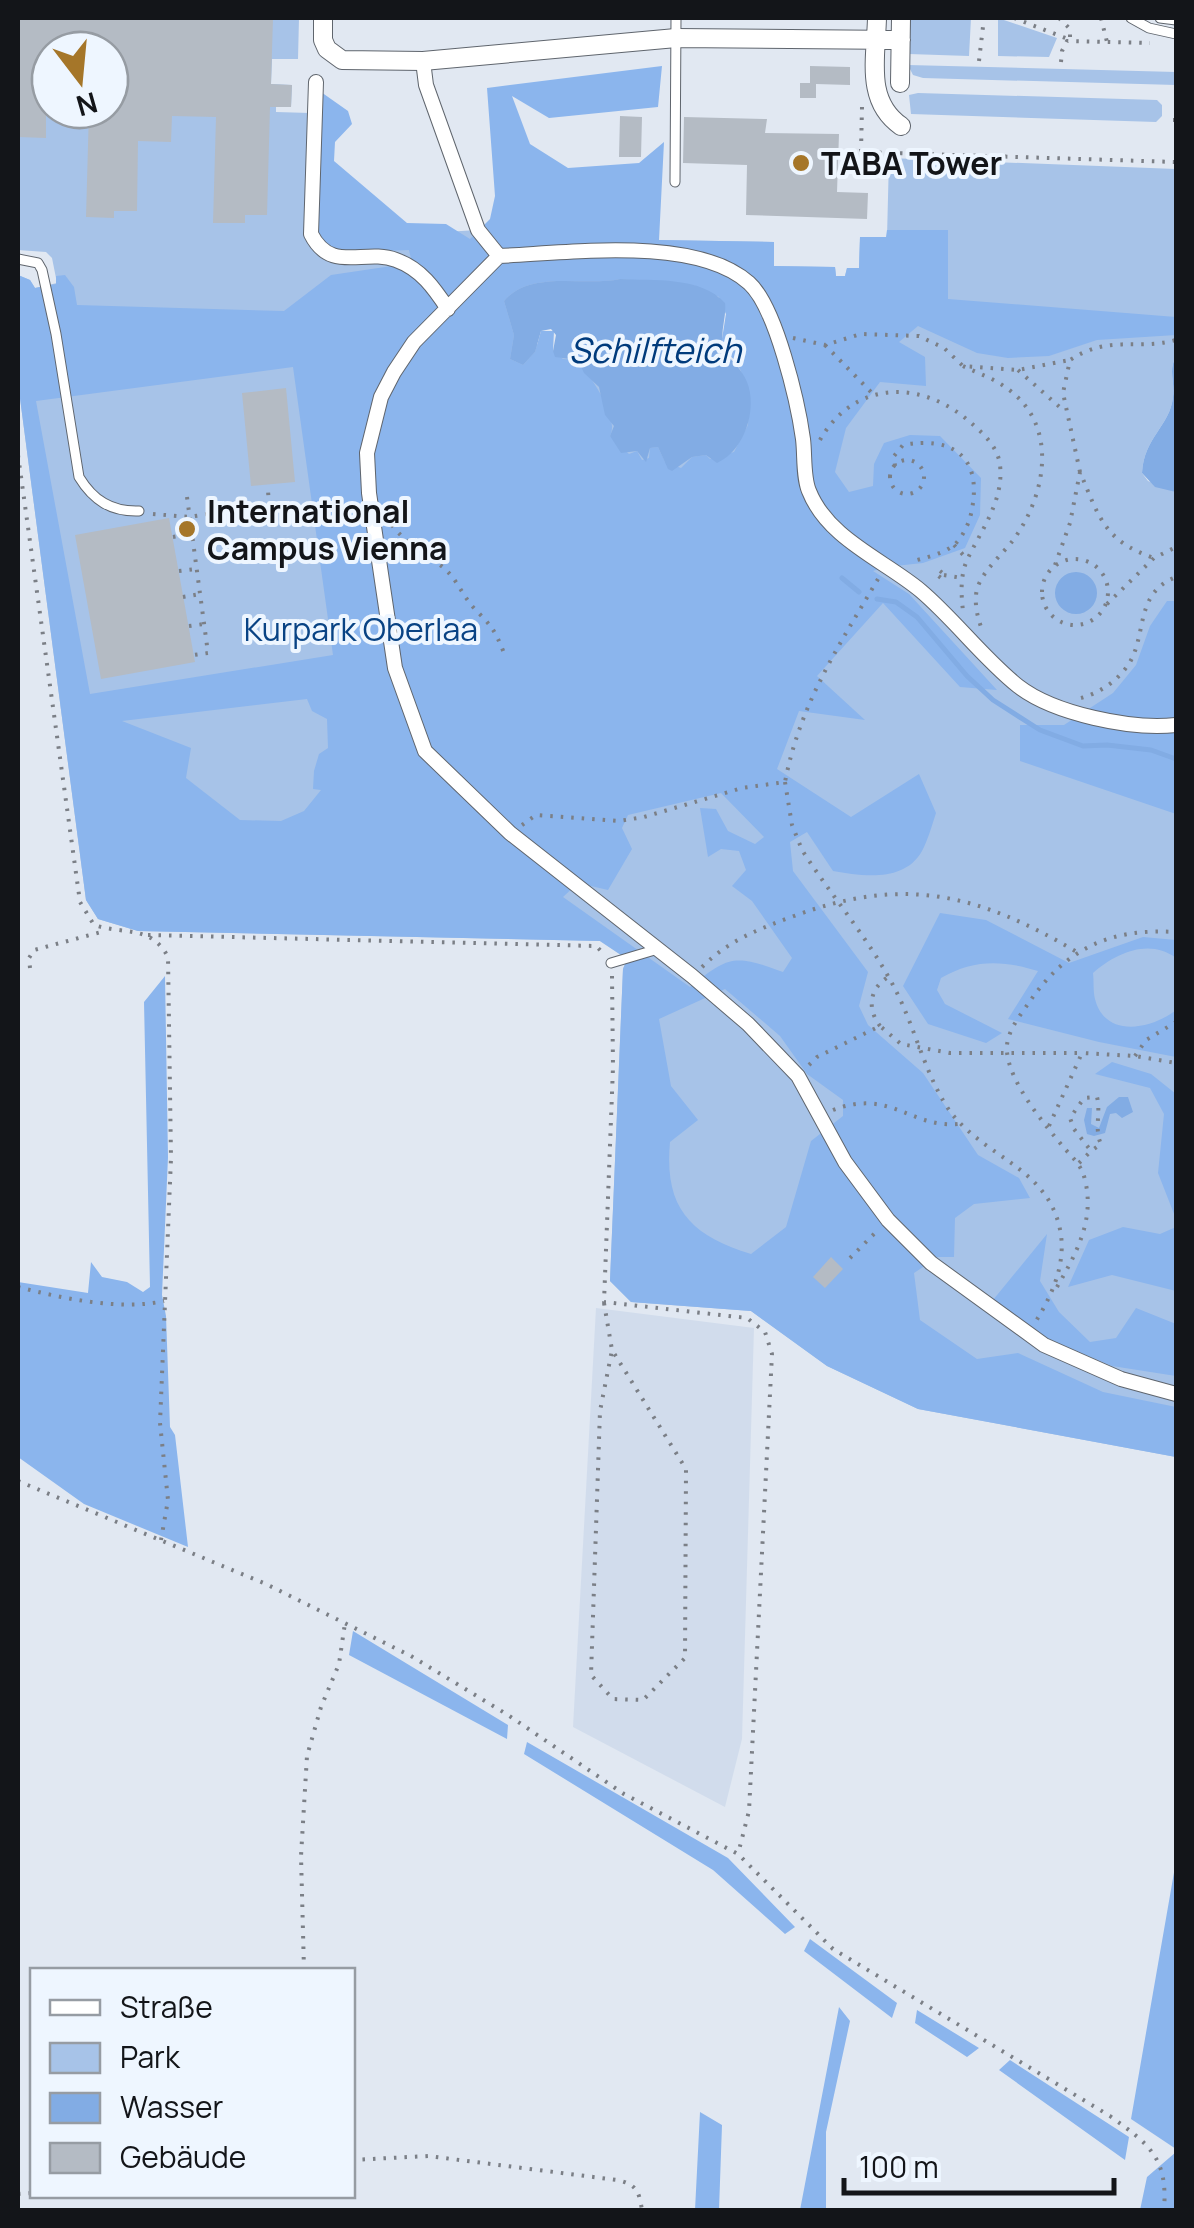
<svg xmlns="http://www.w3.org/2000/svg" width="1194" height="2228" font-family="Manrope,sans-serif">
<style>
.built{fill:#d1dcec}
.green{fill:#a7c3e8;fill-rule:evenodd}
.forest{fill:#8bb5ed;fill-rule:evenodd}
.water{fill:#82ace4}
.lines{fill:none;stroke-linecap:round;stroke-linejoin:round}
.stream{stroke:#82ace4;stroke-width:5}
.building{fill:#b4bbc4}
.service-casing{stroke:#5f656d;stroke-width:11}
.pedestrian-casing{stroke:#5f656d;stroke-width:16}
.minor-casing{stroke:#5f656d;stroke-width:20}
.path{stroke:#7b7f86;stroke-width:4;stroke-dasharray:2.5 8;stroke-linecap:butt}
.service{stroke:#fff;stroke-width:9}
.pedestrian{stroke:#fff;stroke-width:14}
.minor{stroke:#fff;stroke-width:18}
.poi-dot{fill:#a57629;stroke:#eef6ff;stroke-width:4}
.labels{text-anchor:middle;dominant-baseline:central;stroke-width:8;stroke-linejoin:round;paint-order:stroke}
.poi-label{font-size:32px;font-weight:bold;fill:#131519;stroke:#eef6ff;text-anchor:start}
.park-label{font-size:32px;fill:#094384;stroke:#eef6ff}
.water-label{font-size:35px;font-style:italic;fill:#003b7c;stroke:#eef6ff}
</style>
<rect width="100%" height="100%" fill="#e1e8f2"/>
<path class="built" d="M596,1308L754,1328L742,1739L725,1807L573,1727Z"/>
<path class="green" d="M18,18H299L298,59H272L271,84L292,85L291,107H276V112L310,113L327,239L478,230L659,240L774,242V266L835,267L836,276H845L847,268H859L860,237H887L889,158L1176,169V356C1168,371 1175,381 1173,397C1170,426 1144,437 1142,473L1148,481L1176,492V1457L918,1409L827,1366L751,1311L631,1302L610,1281L623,969L627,959L600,941L138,931L98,919L86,900L18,383V275L30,280L35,288L57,283L52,258L46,252L18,250ZM50,50H110V110H50ZM693,285L719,297L726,314L725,351L737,362L553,351L514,335Z
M910,18H971L969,56L909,54Z
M998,18L1057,38L1049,57L998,56Z
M908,65L1176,72V85L923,78L913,75Z
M918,93L1157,100L1162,105V116L1156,122L911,114L909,95Z"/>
<path class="forest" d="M662,66L658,107L549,118L512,96L530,144L568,168L639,163L664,142L659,240L774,242V266L835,267L836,276H845L847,268H859L860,237H886L887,230H948V299L1176,317V335L1097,340L1049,356L1008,358L977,353L918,326L899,342L925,357L926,386L880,382L846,428L835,472L849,492L873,486L874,464L884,443L910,435L940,436L981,478L980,515L965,548L923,563L885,567L873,571L909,594L997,690L960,687L883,603L817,676L865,720L799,711L777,769L851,817L919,774L936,813C932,825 928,840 922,851C904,883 862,876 833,871L807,832L790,842L793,871L868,972L859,1006L868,1025L923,1073L978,1155L1019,1178L1030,1198L974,1204L955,1218L954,1257H938L914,1273L920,1320L977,1359L1018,1353L1103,1392L1176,1407V1457L918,1409L827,1366L751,1311L631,1302L610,1281L623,969L627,959L600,941L138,931L98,919L86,900L18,383V275L30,280L35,288L56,284V276L65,275L74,287L77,305L284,311L331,275L412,263L409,250L359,252L329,248L317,232L321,92L348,111L352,124L335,142L334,161L407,223L446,224L470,239L490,219L495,196L487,88ZM620,279L693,285L719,297L726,314L722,339L725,351L737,362L749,390L748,425L734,452L710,459L706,455L692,457L681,468L665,462L658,447L650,448L649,458L642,460L637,451L629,454L610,436C620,416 590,377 578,360L563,359L553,351L554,331H541L535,352L523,365L510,359L514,335L504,301C531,269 584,287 620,279ZM293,367L333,655L90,694L36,401ZM307,699L312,711L327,719L328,748L319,754L314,771L313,789L321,790L304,811L281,821L240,820L186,778L191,748L122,721ZM721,793L764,837L755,844L728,831L716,809L700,808L708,857L721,849L739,851L746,870L732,886L752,901L792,958L783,972C736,955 730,954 690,987L563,897L578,883L608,890L632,849L622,828L628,815ZM725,989L780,1036L807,1074L843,1100V1116L811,1141L786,1227L751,1254C690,1235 664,1208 670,1142L698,1120L671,1086L659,1019Z
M1167,601H1176V814L1020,761V725H1064L1113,693L1136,665L1150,626Z
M940,913L986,920L1069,963L1143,937L1176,940V958C1149,938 1116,953 1093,973C1094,981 1093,991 1095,999C1105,1039 1152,1029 1176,1010V1057L1099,1042L1008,1019L1038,971C1003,960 973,959 941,978L937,990L945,1004L1002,1033L986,1043L928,1024L903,986Z
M165,976L168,1157L162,1295L166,1316L170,1427L175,1435L188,1547L84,1504L18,1457V1282L88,1293L91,1262L102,1277L127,1282L143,1292L150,1287L144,1002Z
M1112,1062L1151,1074L1176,1094V1219L1158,1173L1164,1114L1150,1088L1095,1074Z
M1123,1227L1160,1234L1176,1227V1291L1112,1275L1068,1287L1089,1240Z
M1047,1234L1040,1281L1059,1312L1090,1342L1116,1338L1136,1308L1176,1324V1376L1112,1366L1036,1334L993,1300Z
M353,1631L508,1725L507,1739L349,1655Z
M527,1742L728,1858L795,1927L785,1934L713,1870L524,1754Z
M1176,1861V2149L1131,2119Z
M810,1939L897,2003L892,2018L804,1951Z
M839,2007L850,2021L826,2132V2210H800Z
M917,2010L979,2048L967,2057L915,2023Z
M1010,2060L1129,2137L1125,2160L999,2070Z
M700,2112L722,2125L719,2210H695Z
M1176,2152V2210H1140L1147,2177Z"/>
<path class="water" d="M620,279C653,281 701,276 725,303C727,318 718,336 725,350C730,361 742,369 747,382C758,409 744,452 717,463L706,455L692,457L672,471L668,469L658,447L650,448L646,462L637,451L621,453L610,436L614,426L605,415L599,387L584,373L578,360L555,357L553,351L556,335L551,329L541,331L535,352L523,365L510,359L514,335L504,301C531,269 584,287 620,279Z
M1176,356V492L1155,487L1142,473C1144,437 1170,426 1173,397C1175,381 1168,371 1176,356Z
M1055 593a21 21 0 1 1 42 0a21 21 0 1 1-42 0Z
M1119,1097H1128L1133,1112L1122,1118L1116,1113L1110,1114L1105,1133L1094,1136L1087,1134L1084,1120L1087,1108H1092L1091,1124L1099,1128L1107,1107Z"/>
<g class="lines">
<path class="stream" d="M842,578L859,592
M877,599L896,602L917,617L967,676L993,700L1040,730L1083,746L1107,745L1151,750L1176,759"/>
</g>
<path class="building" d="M18,18H273L271,84L292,85L291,107H270L267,215H245V223H213L216,117L172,116L171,142L138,141L137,211H114V218L86,217L89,110H110V50H50V112H46V138L18,137Z
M810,66L850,67V85L816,84V98H800V83H810Z
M620,116L642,117L641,157H619Z
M684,117L767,119L765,133L839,134L837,192L868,193L867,219L746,215L747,165L683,163Z
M286,388L295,482L251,486L242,393Z
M169,518L195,662L101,679L75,535Z
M831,1257L843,1269L825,1288L813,1277Z"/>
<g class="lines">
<defs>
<path id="service" d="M1131,18L1149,28L1176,34
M1160,18L1176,20
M675,182L676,18
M18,259L38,263L42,270L56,334L79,477C93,500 111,512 139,511
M611,963L658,949"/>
<path id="pedestrian" d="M423,61L426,85L478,230L499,256
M316,82L311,234C331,274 364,248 396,260C421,269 434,288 448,309
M1176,725C1132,730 1054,714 1018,686C983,658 955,620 921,591C884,560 828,539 809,491C803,477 805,455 803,439C798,403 776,307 749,283C695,235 567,253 499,256L414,342L394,372L381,397L367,453L369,493L395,668L425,751L510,833L692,976L748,1024L798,1076L845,1162L888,1220L931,1263L1044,1345L1121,1379L1176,1394"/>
<path id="minor" d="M323,18V40L327,49L342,60L423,61L676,38L901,40
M877,18C876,58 865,101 901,126
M900,83L901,18"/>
</defs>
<use href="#service" class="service-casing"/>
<use href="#pedestrian" class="pedestrian-casing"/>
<use href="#minor" class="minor-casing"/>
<path class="path" d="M1014,18L1068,39
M1059,18L1070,29V37
M1101,18L1107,42
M979,61L984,18
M1061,62L1062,51L1067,41L1150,43
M862,107L861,152L1176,162
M1173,120H1176
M793,338L825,345L861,334L919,336L944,348L963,366L1018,370L1070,360
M825,345L873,394
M963,366C977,373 993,378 1005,387C1059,423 1047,493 1014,539C1002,555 983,570 977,589C974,602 977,615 981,627
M1018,370L1063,410
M820,440C854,380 921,379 970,422C983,433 998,447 1000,465C1004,500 982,529 968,558C960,574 961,594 963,611
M18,455L80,902L94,925C126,935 151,925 168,957L171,1158L160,1423L168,1500L161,1540
M890 477a17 17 0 1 1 34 0a17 17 0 1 1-34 0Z
M895,466L894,456L903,445C952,436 982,456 972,509C970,521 964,536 954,545C943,554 924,558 910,562
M1080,472L1063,393L1070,360C1110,334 1135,351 1176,340
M187,497L208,653L194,655
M153,514L189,517L269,504L268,491
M392,525C405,543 423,552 440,565C456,576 461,594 474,608C491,626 494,628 504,653
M173,537L191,534
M954,545L967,559
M1042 592a33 33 0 1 1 66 0a33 33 0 1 1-66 0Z
M1055,565L1070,523L1080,472C1099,517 1104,541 1154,558
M179,571L196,569
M940,571L944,574L941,578L937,575Z
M944,575L962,578
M183,597L200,594
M1107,604L1154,558L1176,547
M189,626L204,624
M1081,698C1100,693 1119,680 1130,662C1147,632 1135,593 1176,577
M785,782L792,825L802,850C832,897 870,940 895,989C915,1027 927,1081 952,1114C989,1160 1051,1169 1061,1235C1065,1266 1052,1295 1036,1321
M522,825L536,815L619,821L644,817L742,788L785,782C800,704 838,647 878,579
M148,935L596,946L604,954
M702,967C729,940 759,929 794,916C905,875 978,894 1077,952
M30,968L29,958L34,950L105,931
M612,976L613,1067L604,1302L747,1318L765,1332L772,1354L749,1811L738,1854
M880,1026C867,1009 869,989 888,977
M1135,1056L1146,1040L1176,1022
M809,1065L817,1057L880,1026L901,1044L950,1053H1082
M833,1110C890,1088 910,1128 958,1124
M1049,1126L1082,1053L1135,1056L1176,1063
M1079,1163L1091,1151L1074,1129L1070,1118L1084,1098L1097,1097C1101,1112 1094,1130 1101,1144L1091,1151
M850,1258L878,1230
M18,1287C61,1298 120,1311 164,1301
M1057,1287C1076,1254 1095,1220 1085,1180C1082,1166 1074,1159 1065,1149C1045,1125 1010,1084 1007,1052C1005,1034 1019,1017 1028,1004C1066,948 1110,928 1176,932
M604,1303L612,1350L686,1469L685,1658L643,1700L613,1699L591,1675L600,1411L612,1350
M18,1481L266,1584L411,1656L508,1715L624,1794L738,1854L833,1949L1110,2116C1150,2145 1168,2158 1164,2210
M304,1970L301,1856L307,1756L321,1707L339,1664L345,1623
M352,2160L428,2156L617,2180C637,2184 639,2192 642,2210
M18,2194L32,2193"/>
<use href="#service" class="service"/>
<use href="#pedestrian" class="pedestrian"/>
<use href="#minor" class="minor"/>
</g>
<g class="poi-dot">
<circle cx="801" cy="163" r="10"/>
<circle cx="187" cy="529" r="10"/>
</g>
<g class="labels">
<g class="poi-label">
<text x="821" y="163">TABA Tower</text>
<text x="207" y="511">International<tspan x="207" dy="37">Campus Vienna</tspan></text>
</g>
<g class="park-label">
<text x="361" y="629">Kurpark Oberlaa</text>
</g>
<g class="water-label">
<text x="655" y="350">Schilfteich</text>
</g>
</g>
<rect width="1194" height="2228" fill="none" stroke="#131519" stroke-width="40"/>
<rect x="30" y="1968" width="325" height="230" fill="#eef6ff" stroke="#969ca3" stroke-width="2.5"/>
<rect x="50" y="2000" width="50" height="15" fill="#ffffff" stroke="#969ca3" stroke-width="2.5"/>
<text x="120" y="2018" font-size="30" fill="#131519">Straße</text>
<rect x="50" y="2043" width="50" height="30" fill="#a7c3e8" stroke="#969ca3" stroke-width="2.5"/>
<text x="120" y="2068" font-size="30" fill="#131519">Park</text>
<rect x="50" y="2093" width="50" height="30" fill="#82ace4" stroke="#969ca3" stroke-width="2.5"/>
<text x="120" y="2118" font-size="30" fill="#131519">Wasser</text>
<rect x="50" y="2143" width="50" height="30" fill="#b4bbc4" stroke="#969ca3" stroke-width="2.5"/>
<text x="120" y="2168" font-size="30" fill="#131519">Gebäude</text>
<g transform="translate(80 80) rotate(164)"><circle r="48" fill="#eef6ff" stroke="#969ca3" stroke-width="2.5"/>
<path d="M0-8L18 38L0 25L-18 38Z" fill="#a57629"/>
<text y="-15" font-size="28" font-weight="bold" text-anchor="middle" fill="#131519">N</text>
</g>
<path d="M844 2178v15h270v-15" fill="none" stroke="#131519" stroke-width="5"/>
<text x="859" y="2178" font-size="30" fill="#131519" stroke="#eef6ff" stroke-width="8" paint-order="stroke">100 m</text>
</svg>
